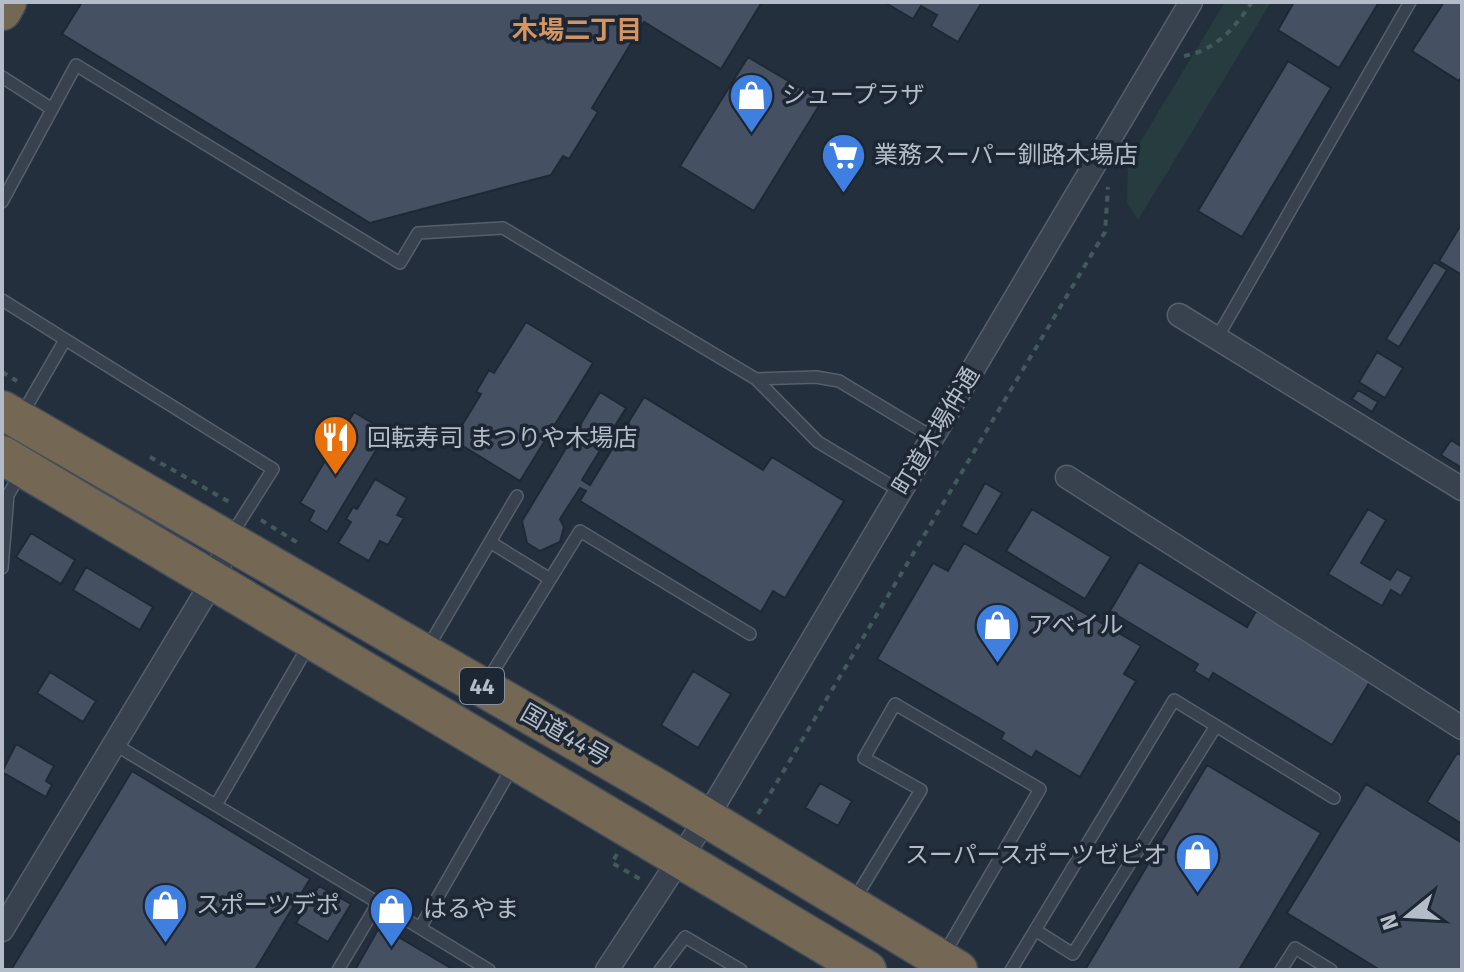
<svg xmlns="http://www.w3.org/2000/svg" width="1464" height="972" font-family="'Fira Sans','Noto Sans JP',sans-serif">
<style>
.green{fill:#263c3f}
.building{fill:#455162;stroke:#1f2835;stroke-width:2}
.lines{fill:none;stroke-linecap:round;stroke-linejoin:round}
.lane-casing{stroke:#565f6c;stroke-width:14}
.street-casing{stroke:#565f6c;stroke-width:25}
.highway-casing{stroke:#434c59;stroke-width:41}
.path{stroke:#44595c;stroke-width:4;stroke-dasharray:6 6;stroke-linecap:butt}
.lane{stroke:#38414e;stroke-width:11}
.street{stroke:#38414e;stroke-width:22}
.highway{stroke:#746855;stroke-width:38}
.labels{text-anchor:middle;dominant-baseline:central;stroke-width:7;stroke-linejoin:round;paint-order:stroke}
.shield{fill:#1d2633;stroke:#878f9c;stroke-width:2}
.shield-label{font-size:22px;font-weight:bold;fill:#b4bcc9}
.poi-label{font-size:24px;fill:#b4bcc9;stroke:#1d2633;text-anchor:start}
.street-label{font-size:24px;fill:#b4bcc9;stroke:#1d2633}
.neighbourhood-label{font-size:26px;font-weight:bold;fill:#d59563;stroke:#1d2633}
</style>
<rect width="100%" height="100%" fill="#242f3e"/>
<path class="green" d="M1225,2H1271L1138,220L1127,202L1128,162Z"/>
<path class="building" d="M82,2H762L721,69L644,22L592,108L598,112L569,159L563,156L551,175L370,223L62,34Z
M884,2H982L958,42L931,26L937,15L921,6L913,19Z
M1294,2H1379L1339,68L1278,30Z
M1444,2H1462V76L1459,81L1412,51Z
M748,57L822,101L754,211L680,166Z
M1288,61L1331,88L1242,237L1198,211Z
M1462,223V275L1439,261Z
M1434,262L1447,270L1399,347L1386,339Z
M526,322L593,363L520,481L453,440L481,394L476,392L489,370L494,373Z
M1377,352L1403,368L1385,398L1359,382Z
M1358,390L1378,402L1372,412L1352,399Z
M600,392L626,408L582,480L590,485L644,397L763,470L772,457L844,501L785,598L773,591L761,612L580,501L586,491L580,488L560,519L564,527L560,542L540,551L527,543L522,521Z
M354,412L387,432L327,532L309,521L314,511L300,503Z
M1451,440L1462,447V468L1441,455Z
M375,479L407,498L397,515L404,518L388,545L380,541L369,561L338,543L351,522L346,519L353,507L357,509Z
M985,483L1002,493L977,535L961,526Z
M1032,509L1111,557L1085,599L1006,551Z
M1368,509L1386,520L1361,563L1390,580L1397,569L1412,577L1401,596L1391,590L1382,606L1328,574Z
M31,533L75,560L61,584L16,557Z
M964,543L1141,646L1124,674L1136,681L1080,777L1036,751L1032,758L1001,739L1004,733L877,659L933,563L948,571Z
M1139,562L1247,627L1256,611L1371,680L1332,745L1213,673L1209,680L1194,671L1198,664L1110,611Z
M86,567L153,607L140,630L73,590Z
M693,671L731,694L698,748L661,725Z
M50,672L96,701L83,722L37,693Z
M16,744L54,766L46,781L52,785L46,797L2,772Z
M1457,753L1462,756V824L1427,802Z
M1207,765L1321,833L1239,970H1085Z
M132,771L310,879L255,970H11Z
M820,783L852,801L838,826L805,808Z
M1366,784L1462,843V970H1380L1287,913Z
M319,886L351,904L328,942L296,923Z
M380,926L454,970H355Z"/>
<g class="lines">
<defs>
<path id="lane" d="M2,77L52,109
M2,202L76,65L400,263L418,233L503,228L756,379L818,442L900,491
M2,300L273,469L232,534
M1217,338L1410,2
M756,379L816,377L839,381L932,437
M21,416L65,340
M490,542L550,579
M2,568L8,495L21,473
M427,649L517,496
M486,683L580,531L750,634
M114,744L420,928
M216,805L310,643
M853,902L921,790L864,758L895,704L1040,789L943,956
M1035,930L1073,954L1216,726
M338,970L378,903
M489,970L420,928L514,764
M660,970L685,937L741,970
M1011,970L1174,700L1334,798
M1281,970L1295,948L1331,970"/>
<path id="street" d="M1179,315L1462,489
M1067,477L1462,728
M2,930L214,579L230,539
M607,970L706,819L1191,2"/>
<path id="highway" d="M2,11L7,2
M2,410L657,788L958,970
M2,455L867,970"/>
</defs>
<use href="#lane" class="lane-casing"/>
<use href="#street" class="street-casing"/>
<use href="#highway" class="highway-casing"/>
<path class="path" d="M1184,56C1216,50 1234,29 1252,2
M2,372L17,381
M150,457L233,504
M261,520L298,543
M758,814L1105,232L1108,187
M617,854L612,863L640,879"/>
<use href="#lane" class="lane"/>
<use href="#street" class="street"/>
<use href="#highway" class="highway"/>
</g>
<defs>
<symbol id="shop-pin" viewBox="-11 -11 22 30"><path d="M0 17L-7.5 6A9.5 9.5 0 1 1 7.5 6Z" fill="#3f7fe0" stroke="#1d2633"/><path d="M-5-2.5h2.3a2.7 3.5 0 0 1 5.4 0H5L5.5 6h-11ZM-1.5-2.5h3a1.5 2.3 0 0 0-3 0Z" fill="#fff"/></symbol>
<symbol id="supermarket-pin" viewBox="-11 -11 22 30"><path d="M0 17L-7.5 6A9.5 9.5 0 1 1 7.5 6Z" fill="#3f7fe0" stroke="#1d2633"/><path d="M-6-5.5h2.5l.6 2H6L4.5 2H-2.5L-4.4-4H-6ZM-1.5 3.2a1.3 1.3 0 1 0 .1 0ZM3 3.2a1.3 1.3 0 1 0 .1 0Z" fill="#fff"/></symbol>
<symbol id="restaurant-pin" viewBox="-11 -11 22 30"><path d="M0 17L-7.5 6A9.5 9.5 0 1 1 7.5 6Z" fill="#e8710a" stroke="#1d2633"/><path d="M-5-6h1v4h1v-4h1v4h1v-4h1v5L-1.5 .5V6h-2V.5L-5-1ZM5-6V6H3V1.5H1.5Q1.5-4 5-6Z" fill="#fff"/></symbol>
</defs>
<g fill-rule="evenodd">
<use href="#shop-pin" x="726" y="70" width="51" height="69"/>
<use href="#supermarket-pin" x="818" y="130" width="51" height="69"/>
<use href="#restaurant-pin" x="310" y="412" width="51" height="69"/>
<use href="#shop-pin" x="972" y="600" width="51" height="69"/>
<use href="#shop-pin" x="1172" y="830" width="51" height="69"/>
<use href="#shop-pin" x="140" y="880" width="51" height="69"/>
<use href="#shop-pin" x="366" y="884" width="51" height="69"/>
</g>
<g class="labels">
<rect class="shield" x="460" y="668" width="44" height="36" rx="6"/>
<g class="shield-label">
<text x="482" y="686">44</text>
</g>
<g class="poi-label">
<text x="782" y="95">シュープラザ</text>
<text x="874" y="155">業務スーパー釧路木場店</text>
<text x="367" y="438">回転寿司 まつりや木場店</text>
<text x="1028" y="625">アベイル</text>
<text x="1167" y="855" text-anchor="end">スーパースポーツゼビオ</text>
<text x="196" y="905">スポーツデポ</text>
<text x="423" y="909">はるやま</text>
</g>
<g class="street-label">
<text transform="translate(936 431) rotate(-59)">町道木場仲通</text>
<text transform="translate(565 735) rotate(30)">国道44号</text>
</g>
<g class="neighbourhood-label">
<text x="577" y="30">木場二丁目</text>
</g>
</g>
<rect width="1464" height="972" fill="none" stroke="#b4bcc9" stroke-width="8"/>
<g transform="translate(1408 916) rotate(252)" stroke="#1d2633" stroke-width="6" paint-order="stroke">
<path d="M0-6L14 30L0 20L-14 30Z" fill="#b4bcc9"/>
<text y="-12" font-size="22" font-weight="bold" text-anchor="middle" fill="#b4bcc9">N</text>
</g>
</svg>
